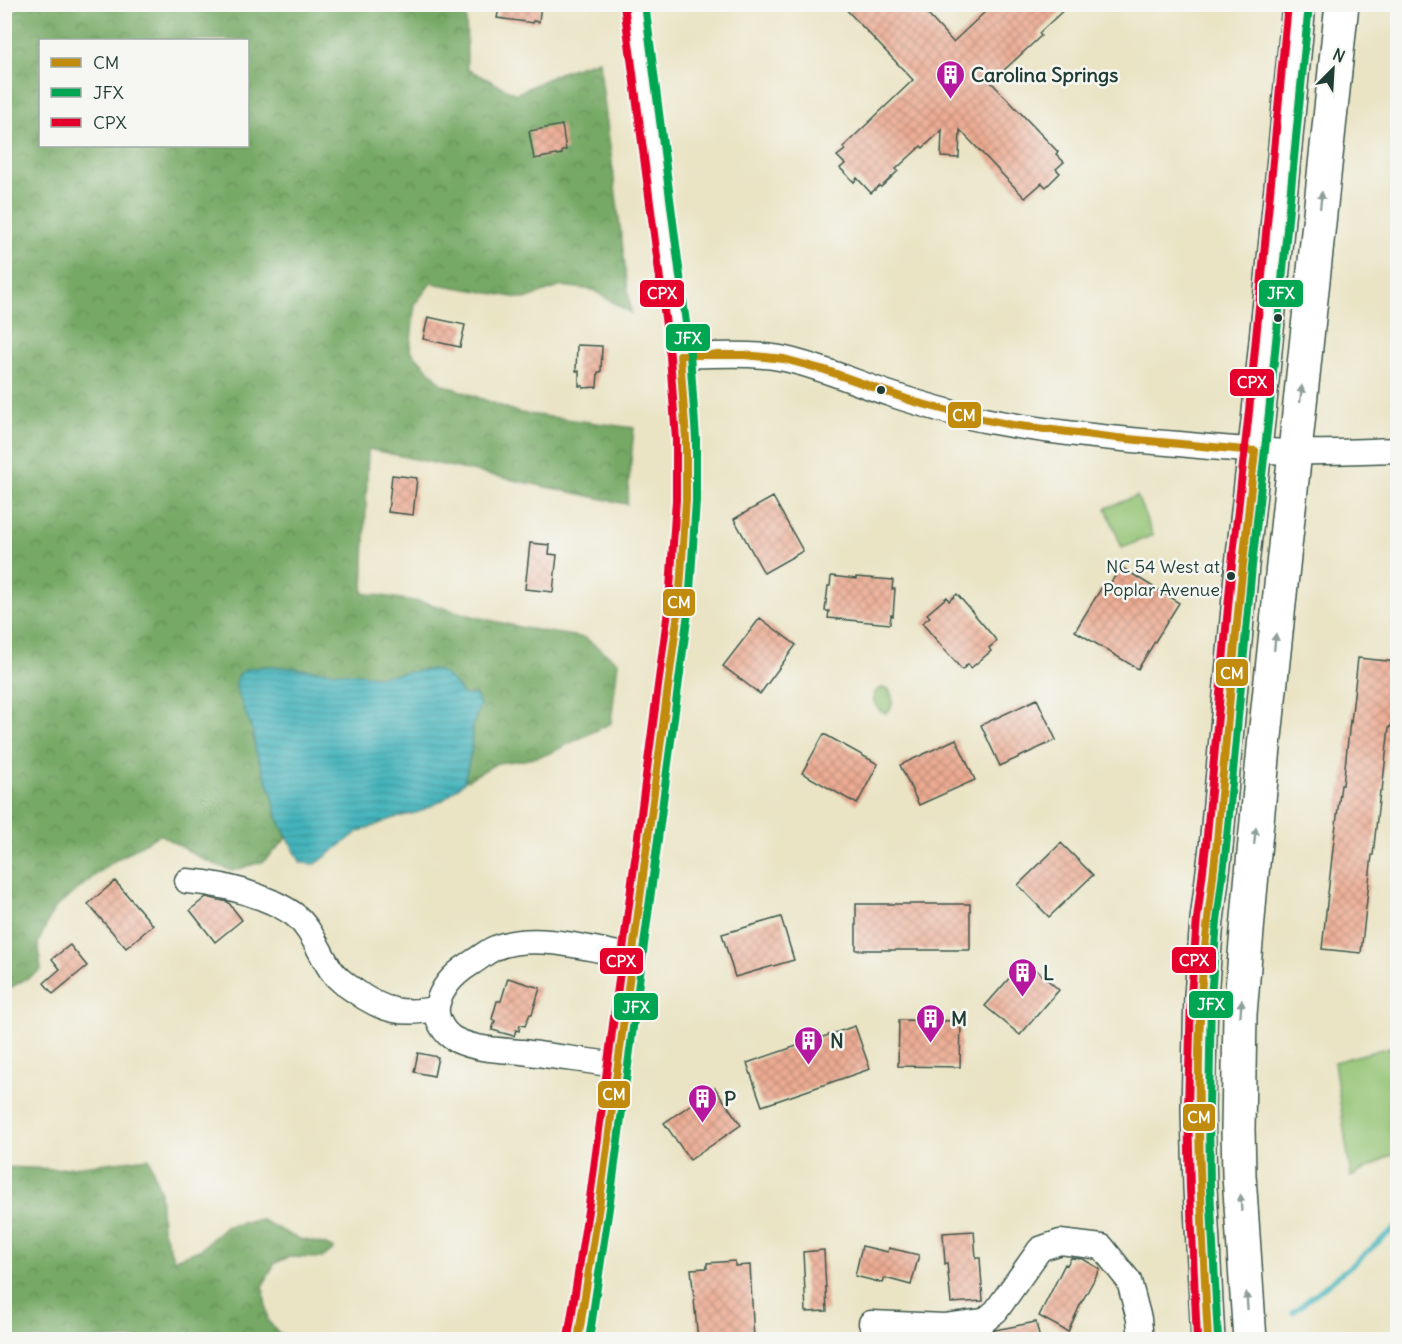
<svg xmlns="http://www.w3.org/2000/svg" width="1402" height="1344" font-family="Delius,sans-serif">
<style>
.grass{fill:#93c373;stroke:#598054;stroke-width:1.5}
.forest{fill:url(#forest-crowns);stroke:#4a734c;stroke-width:1.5;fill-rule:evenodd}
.park{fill:url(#park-crowns);stroke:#598054;stroke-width:1.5}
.water{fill:url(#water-rules);stroke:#327878;stroke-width:1.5}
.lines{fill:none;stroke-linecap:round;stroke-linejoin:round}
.stream{stroke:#44b4bc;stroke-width:5}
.building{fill:url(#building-cross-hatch)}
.minor-casing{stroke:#3d564a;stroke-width:27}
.highway-casing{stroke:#3d564a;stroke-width:36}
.minor{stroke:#fff;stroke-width:24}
.highway{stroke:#fff;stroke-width:33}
.bus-1-casing{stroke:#f6f6f2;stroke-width:12}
.bus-2-casing{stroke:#f6f6f2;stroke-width:12}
.bus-3-casing{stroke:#f6f6f2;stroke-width:12}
.bus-1{stroke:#c18c0d;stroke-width:8}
.bus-2{stroke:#00a651;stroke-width:8}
.bus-3{stroke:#e4002b;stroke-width:8}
.oneway{fill:#8f9e9a}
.bus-dot{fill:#1f3d34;stroke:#f6f6f2;stroke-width:2}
.labels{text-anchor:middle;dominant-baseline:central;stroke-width:5;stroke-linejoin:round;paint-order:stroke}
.bus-label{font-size:18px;fill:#1f3d34;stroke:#f6f6f2;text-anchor:end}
.poi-label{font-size:20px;font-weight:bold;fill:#1f3d34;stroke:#f6f6f2;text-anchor:start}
.line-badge{stroke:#f6f6f2;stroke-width:2}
.badge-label{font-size:16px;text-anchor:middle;font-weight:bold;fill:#fff}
</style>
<defs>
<pattern id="forest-crowns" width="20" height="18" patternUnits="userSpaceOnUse" patternTransform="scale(1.5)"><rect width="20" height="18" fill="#76a965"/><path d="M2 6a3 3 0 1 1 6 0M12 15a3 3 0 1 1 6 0" fill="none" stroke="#608b54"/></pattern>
<pattern id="park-crowns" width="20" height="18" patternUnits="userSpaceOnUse" patternTransform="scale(1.5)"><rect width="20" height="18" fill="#93c373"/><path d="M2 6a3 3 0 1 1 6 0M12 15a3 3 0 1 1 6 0" fill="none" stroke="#77a05f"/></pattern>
<pattern id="water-rules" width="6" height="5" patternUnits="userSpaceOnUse" patternTransform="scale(1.5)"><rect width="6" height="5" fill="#44b4bc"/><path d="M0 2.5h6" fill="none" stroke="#38949a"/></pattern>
<pattern id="building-cross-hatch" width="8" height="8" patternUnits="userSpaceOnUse" patternTransform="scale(1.5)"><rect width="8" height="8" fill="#edab92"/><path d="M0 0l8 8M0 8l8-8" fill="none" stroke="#bf8c78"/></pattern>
</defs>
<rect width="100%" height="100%" fill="#f6f6f2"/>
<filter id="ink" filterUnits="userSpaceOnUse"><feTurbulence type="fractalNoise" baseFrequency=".0167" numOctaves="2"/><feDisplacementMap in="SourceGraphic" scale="12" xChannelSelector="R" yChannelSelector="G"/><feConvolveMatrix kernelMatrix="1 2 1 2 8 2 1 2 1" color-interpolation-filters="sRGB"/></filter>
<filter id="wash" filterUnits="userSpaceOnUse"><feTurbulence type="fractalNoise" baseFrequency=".008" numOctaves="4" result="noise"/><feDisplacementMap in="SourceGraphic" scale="24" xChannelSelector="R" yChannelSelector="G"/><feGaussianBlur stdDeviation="1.35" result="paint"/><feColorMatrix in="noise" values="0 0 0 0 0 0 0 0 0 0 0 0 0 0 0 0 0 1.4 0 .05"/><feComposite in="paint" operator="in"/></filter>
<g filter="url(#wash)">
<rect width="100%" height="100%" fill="#eae4c5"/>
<path class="grass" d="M1137,496L1153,535L1122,548L1106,508Z
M1397,1045V1152L1351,1177L1334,1062Z"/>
<path class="forest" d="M22,4L471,5L466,8L467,69L516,94L559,73L599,60L631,313L593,290L562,286L525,299L431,283L415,304L410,350L442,384L520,413L634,428L627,504L368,449L363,593L426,603L476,617L524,628L585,638L618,662L611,723L548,754L524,760L497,763L464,782L471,752L472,728L480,704L463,695L455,684L432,669L381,676L268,666L246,670L255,750L272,794L278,819L287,838L264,861L232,871L202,859L160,834L109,864L54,909L38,943L41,970L5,991L4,31L8,20ZM40,40H248V146H40Z
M149,1158L160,1191L162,1229L174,1259L200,1250L225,1227L260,1219L296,1238L326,1245L334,1249L322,1258L288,1257L275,1263L263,1286L268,1321L280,1334L310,1339H5V1167L56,1169Z"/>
<path class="park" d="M882,688L889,690C894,697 894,708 886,713L880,711C872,703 870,692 882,688Z"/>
<path class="water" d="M268,666L381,676L432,669L443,673L455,684L463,695H476L480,704L472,728L471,752L464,782L443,800L419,812L394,818L358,832L316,864L301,863L278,819L272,794L255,750L254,736L236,688L237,677L246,669Z"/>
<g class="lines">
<path class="stream" d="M4,15L13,4
M1293,1312L1359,1259L1398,1225"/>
</g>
<g id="blocks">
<path class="building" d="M500,4H541L539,22L533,21V23L497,18Z
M841,4H918L953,42L986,11L980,4H1070L1039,33L1041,36L991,82L1058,152L1056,154L1064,162L1056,169L1060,173L1046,187L1042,183L1025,198L960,130L959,158L941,157L942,130L923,148L921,146L896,169L898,171L881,187L879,186L871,193L857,178L854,182L840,168L845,164L837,156L845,150L843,147L913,80Z
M562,125L566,150L562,151V154L534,159L529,131Z
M428,317L465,325L460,347L423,339Z
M577,345L602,346L601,372H598L597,387L583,388V386H579V371H576Z
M392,475L417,478L413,515L388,512Z
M773,497L803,551L764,573L734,519Z
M530,543L550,545L549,554L557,555L553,592L525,589Z
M1121,567L1179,603L1138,669L1075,631L1102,587L1106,590Z
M831,576L856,579V577L893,580L892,589H895L893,616L891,615L890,624L828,618L829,611H825L828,586H830Z
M957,594L997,641L989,648L991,651L971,668L968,664L962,670L922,623L930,617L927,614L947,597L949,601Z
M760,618L796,645L760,694L723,666Z
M1358,658L1397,662L1391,727H1389L1382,791H1380L1373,855H1372L1361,953L1322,949L1333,848L1341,785H1343L1350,721L1351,722Z
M1037,699L1056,740L1000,766L981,725Z
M824,734L878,764L857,804L802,773Z
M956,739L975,780L919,805L900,765Z
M1061,843L1093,875L1049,917L1018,885Z
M115,881L153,925L126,948L88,904Z
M206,897L228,902L242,920L215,942L190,910Z
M856,904H970V950H856Z
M781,917L794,960L735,977L722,934Z
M70,945L87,966L53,994L44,983L60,969L52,959Z
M1025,960L1059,990L1020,1035L985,1006Z
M508,978L540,988L532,1014H530L525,1026L520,1025L519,1031L516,1030L514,1036L492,1030L495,1021L492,1019L497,1001H501Z
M899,1020L961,1021L960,1067L898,1066Z
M855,1026L870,1069L762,1106L747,1063Z
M418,1053L438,1057L434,1076L414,1072Z
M715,1088L741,1125L690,1160L664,1123Z
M974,1231L976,1258H980L983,1301L951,1303L947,1263L945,1264L943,1233Z
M862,1246L888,1252L889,1248L919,1255L911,1285L885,1278L883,1283L855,1276Z
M824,1250L827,1311L806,1312L803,1252Z
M1071,1258L1083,1259L1100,1269L1080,1305L1068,1332L1039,1316L1065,1264L1067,1265Z
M735,1261V1266L750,1265L754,1340H698L691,1269L707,1268V1263Z
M1036,1322L1040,1340H984V1335L995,1330Z"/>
</g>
</g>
<g filter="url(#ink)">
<use href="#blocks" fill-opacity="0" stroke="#3d564a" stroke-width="1.5"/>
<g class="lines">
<defs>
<path id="minor" d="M680,355C715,356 750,352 785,359C822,367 856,383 893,395C924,405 957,415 989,421C1052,433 1116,439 1179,444C1217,448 1255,451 1293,452C1328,453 1363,451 1398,450
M187,881C217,883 244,890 272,902C280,906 289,910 296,916C312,930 319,952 331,970C337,979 346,985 355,991C382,1011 405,1016 437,1008
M618,1065C586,1061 554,1056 522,1052C500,1050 477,1050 456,1040C444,1034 435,1019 437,1006C441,988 454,974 470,964C477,960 485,953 493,949C530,931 593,949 632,957
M871,1323L945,1326L984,1321L996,1311L1040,1249L1060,1242L1102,1247L1129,1281L1139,1319L1141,1340
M578,1340L600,1200L679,604L686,500V440L680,355L634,4"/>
<path id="highway" d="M1208,1340L1200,1188L1198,1108L1201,996L1207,920L1216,847L1242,565L1259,412L1299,4
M1250,1340L1239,1175L1238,1129L1240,1014L1250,895L1265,737L1342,4"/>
</defs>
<use href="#minor" class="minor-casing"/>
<use href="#highway" class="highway-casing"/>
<use href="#minor" class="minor"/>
<use href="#highway" class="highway"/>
<defs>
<path id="bus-1" d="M680,355H745L784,359L825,370L915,402L972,417L1012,425L1117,438L1255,451
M578,1340L600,1200L679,604L686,500V440L680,355
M1208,1340C1202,1225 1195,1111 1201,996C1204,940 1213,885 1218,829C1229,703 1241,577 1255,451"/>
<path id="bus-2" d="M1218,1339L1210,1188L1209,1108L1211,997L1217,921L1226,848L1252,566L1269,413L1309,5
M589,1340L610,1201L689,605L696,501V439L690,354L645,4"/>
<path id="bus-3" d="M568,1338L590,1198L669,603L676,500V440L670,356L624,5
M1197,1340L1190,1189L1188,1108L1191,995L1197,919L1206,846L1232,564L1249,411L1288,4"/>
</defs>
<use href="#bus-1" class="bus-1-casing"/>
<use href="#bus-2" class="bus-2-casing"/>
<use href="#bus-3" class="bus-3-casing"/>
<use href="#bus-1" class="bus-1"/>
<use href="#bus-2" class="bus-2"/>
<use href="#bus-3" class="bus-3"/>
</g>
<defs><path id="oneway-solid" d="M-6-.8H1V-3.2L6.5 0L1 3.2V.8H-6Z" transform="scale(1.5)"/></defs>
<g class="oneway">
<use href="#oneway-solid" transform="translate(1321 200) rotate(-84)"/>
<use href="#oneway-solid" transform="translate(1301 394) rotate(-84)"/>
<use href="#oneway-solid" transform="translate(1275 642) rotate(-84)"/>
<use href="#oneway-solid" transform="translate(1255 836) rotate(-84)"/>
<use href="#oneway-solid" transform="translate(1241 1008) rotate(-86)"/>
<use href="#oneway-solid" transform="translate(1241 1203) rotate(-93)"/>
<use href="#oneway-solid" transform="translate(1247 1301) rotate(-94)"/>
</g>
</g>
<defs>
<symbol id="building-pin" viewBox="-11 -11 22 30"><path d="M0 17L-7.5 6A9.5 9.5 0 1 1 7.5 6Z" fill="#b5179e" stroke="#f6f6f2"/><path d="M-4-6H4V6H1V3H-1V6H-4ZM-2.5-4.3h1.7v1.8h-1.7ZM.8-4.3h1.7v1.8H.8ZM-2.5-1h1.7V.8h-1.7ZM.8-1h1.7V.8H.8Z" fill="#fff"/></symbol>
</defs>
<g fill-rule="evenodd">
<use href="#building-pin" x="934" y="58" width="33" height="45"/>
<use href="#building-pin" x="1006" y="956" width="33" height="45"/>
<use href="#building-pin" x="914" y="1002" width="33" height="45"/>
<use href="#building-pin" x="792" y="1024" width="33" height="45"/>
<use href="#building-pin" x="686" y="1082" width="33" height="45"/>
</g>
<g class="bus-dot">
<circle cx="1278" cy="318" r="5"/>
<circle cx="881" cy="390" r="5"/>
<circle cx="1231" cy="576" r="5"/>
</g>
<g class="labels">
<g class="bus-label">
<text x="1220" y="566">NC 54 West at<tspan x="1220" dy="23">Poplar Avenue</tspan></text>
</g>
<g class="poi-label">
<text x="971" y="74">Carolina Springs</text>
<text x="1043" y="972">L</text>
<text x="951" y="1018">M</text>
<text x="830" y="1040">N</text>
<text x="724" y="1098">P</text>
</g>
</g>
<g class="line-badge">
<rect x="639" y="279" width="46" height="29" rx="6" fill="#e4002b"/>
<rect x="1258" y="279" width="46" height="29" rx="6" fill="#00a651"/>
<rect x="665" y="323" width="46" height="29" rx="6" fill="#00a651"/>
<rect x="1229" y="368" width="46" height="29" rx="6" fill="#e4002b"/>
<rect x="947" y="401" width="35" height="28" rx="6" fill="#c18c0d"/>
<rect x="662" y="588" width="34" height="29" rx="6" fill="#c18c0d"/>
<rect x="1215" y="658" width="34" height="29" rx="6" fill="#c18c0d"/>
<rect x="1171" y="946" width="46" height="28" rx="6" fill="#e4002b"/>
<rect x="599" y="947" width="45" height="28" rx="6" fill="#e4002b"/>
<rect x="1188" y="990" width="46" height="29" rx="6" fill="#00a651"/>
<rect x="613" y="992" width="46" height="29" rx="6" fill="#00a651"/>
<rect x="597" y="1080" width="34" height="29" rx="6" fill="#c18c0d"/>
<rect x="1182" y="1103" width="34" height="29" rx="6" fill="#c18c0d"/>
</g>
<g class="badge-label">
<text x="662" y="299">CPX</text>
<text x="1281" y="299">JFX</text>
<text x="688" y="344">JFX</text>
<text x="1252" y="388">CPX</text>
<text x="964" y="421">CM</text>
<text x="679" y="608">CM</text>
<text x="1232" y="679">CM</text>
<text x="1194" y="966">CPX</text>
<text x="621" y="967">CPX</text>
<text x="1211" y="1010">JFX</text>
<text x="636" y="1013">JFX</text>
<text x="614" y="1100">CM</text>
<text x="1199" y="1123">CM</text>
</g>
<rect width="1402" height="1344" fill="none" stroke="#f6f6f2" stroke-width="24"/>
<rect x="39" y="39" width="210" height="108" fill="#f6f6f2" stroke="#a0aca6" stroke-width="1.5"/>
<rect x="51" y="58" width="30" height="9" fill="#c18c0d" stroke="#a0aca6" stroke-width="1.5"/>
<text x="93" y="69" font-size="18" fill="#1f3d34">CM</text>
<rect x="51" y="88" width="30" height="9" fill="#00a651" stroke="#a0aca6" stroke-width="1.5"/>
<text x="93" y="99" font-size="18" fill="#1f3d34">JFX</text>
<rect x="51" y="118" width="30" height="9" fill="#e4002b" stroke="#a0aca6" stroke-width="1.5"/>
<text x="93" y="129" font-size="18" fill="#1f3d34">CPX</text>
<g transform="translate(1333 69) rotate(24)" stroke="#f6f6f2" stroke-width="4.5" paint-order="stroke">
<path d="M0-4.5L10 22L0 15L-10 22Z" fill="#1f3d34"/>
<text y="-9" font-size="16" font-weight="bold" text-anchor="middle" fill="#1f3d34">N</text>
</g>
</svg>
